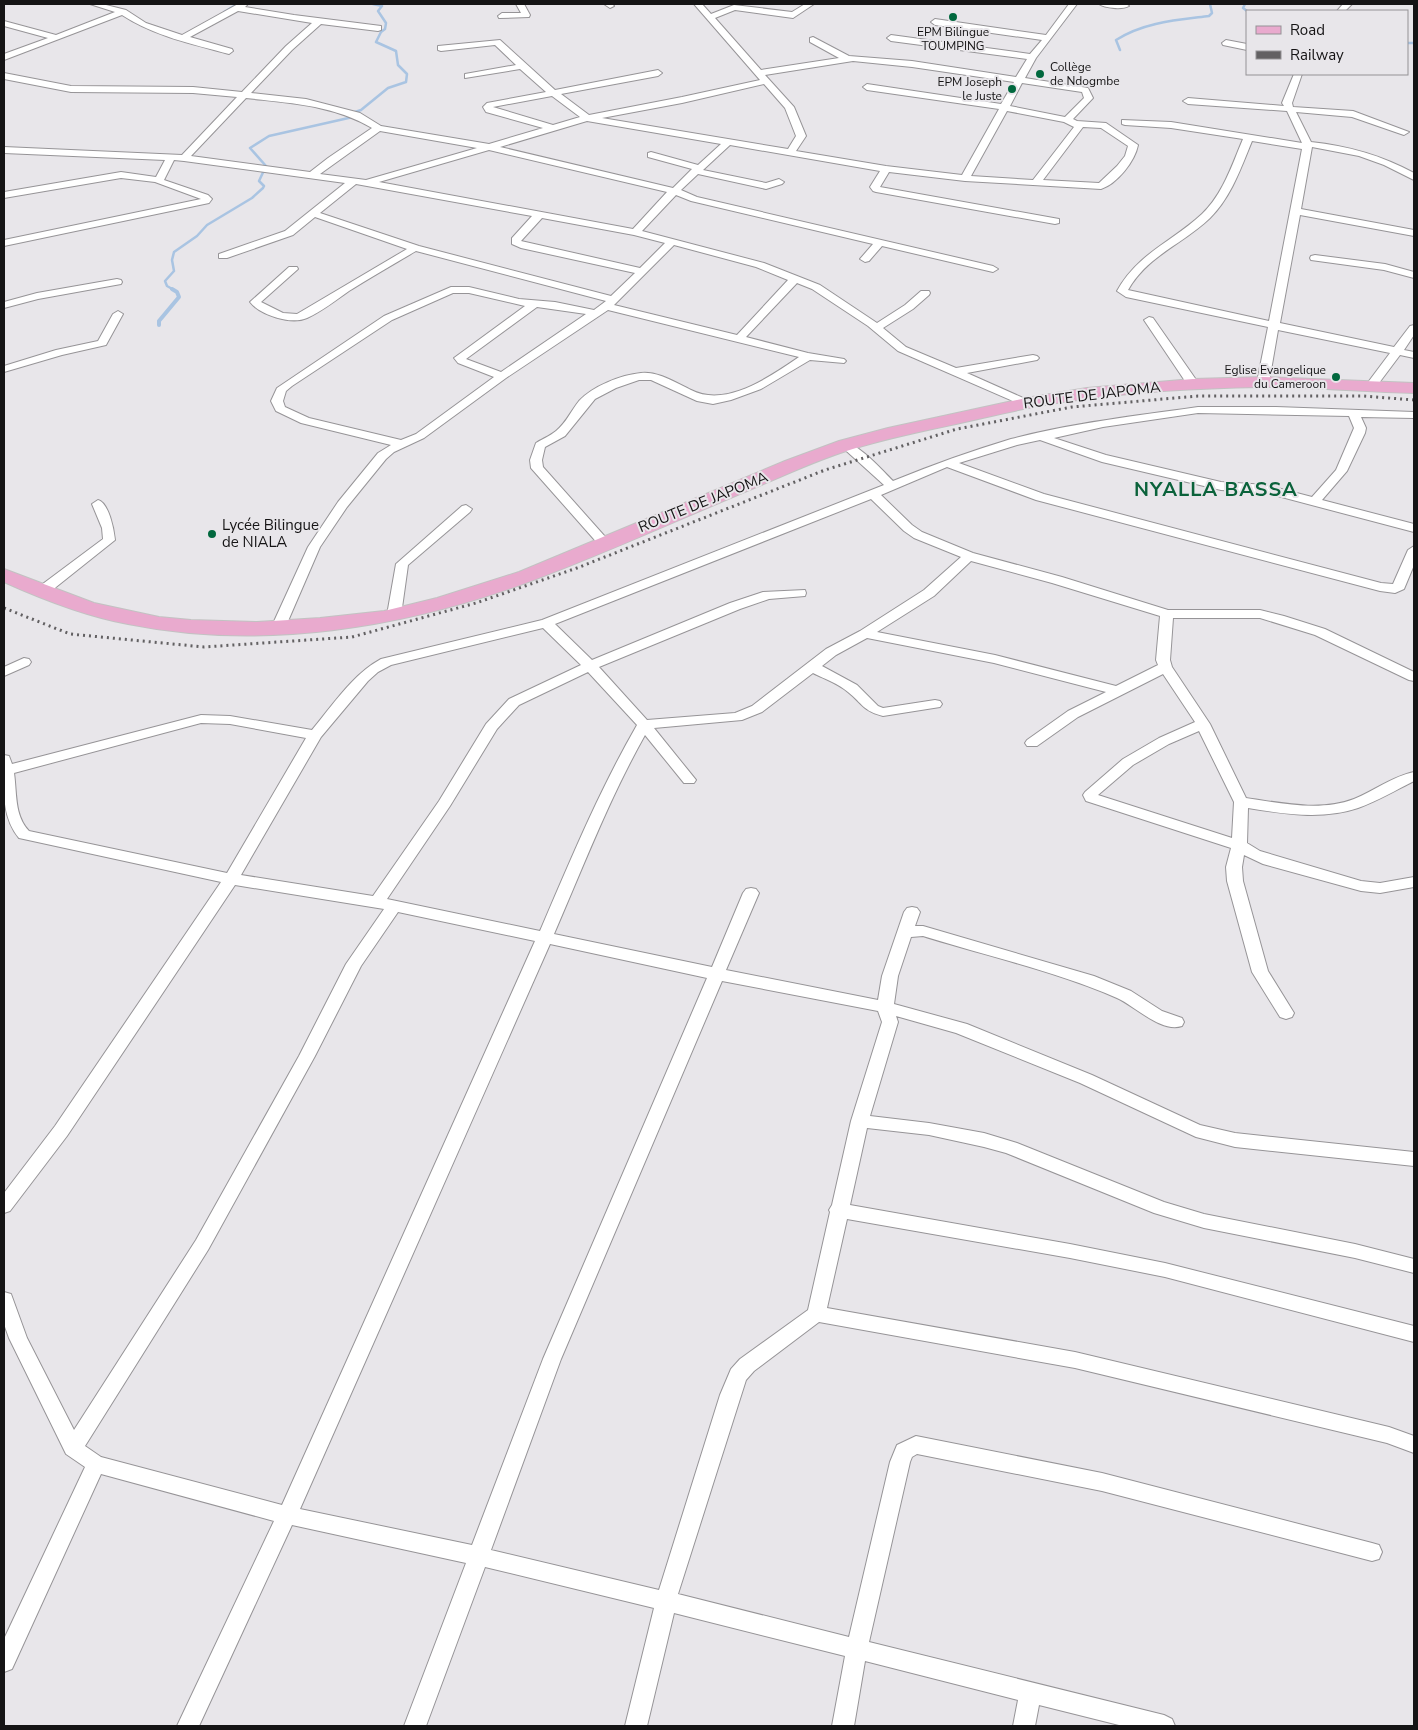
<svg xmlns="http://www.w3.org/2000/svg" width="1418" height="1730" font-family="'Nunito Sans',sans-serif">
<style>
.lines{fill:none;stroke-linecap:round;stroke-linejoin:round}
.stream-far1{stroke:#a9c4e2;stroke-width:2.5}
.stream{stroke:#a9c4e2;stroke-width:4}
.minor-casing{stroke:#969497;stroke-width:2}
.primary-casing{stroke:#c2c2c2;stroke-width:2}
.minor{fill:#fff;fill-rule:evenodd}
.primary{fill:#e9aace;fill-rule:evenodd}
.rail{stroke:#626062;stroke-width:3;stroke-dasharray:2 4;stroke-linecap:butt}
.poi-dot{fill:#01683e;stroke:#e8e6ea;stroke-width:2}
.labels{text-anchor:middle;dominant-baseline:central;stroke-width:4;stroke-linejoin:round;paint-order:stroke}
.far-poi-label{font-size:12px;fill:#151415;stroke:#e8e6ea;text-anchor:end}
.street-label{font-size:15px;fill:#151415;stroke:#e8e6ea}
.poi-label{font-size:15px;fill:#151415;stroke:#e8e6ea;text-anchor:start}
.district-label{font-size:20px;font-weight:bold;letter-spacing:1px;fill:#0b623b;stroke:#e8e6ea}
</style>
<rect width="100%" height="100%" fill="#e8e6ea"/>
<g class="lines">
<path class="stream-far1" d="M1245,4L1243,8L1247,11
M224,12L234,6
M1407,43H1414
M1120,50L1116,40C1144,22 1177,20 1209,16L1212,13L1210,4
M174,290L167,286L165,281L174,271L172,260L174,252L197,236L207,225L252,198L263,188L264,186L259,181L266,166L250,148L269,136L353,117L352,113L361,110L388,88L406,82L407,74L398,65L396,51L376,42L381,32L385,29L386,23L378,11L382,6L373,4"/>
<path class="stream" d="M159,325V321L179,297L177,292L172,289"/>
<defs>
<path id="minor" d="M90,4H102L126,10L146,23L182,35L238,4H248L245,7L294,15L381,26V30L378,31L321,24L292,50L251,93L306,99L360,113L381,126L489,144L543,128L486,112L483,107L487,103L546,92L520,69L465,78V74L516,65L495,45L441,51L438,50V46L500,40L555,90L658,70L662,73L658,76L561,94L589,115L682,97L760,80L694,4H702L711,14L734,5L792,12L805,4H814L793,18L735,10L715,18L761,70L839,58L810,42V38L813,37L849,56L912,61L1016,77L1027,59L891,41L887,38L891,35L1030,54L1042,40L935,25L931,22L935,19L1046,35L1069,4H1077L1036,58L1025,78L1088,88L1093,98L1073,119L1077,121L1106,123L1138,145C1135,161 1117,184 1101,189L965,181L889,172L880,187L1059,219V223L1055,224L876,192L873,191L870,187L880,171L730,145L703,170L766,183L779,179L784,182L782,184L766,189L698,174L681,190L697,197L993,266L998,269L993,272L882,246L869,261L865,262L860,259L873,244L691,201L676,195L642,231L764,263L820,285L877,323L905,305L921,291H929L930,293L929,295L913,309L883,328L906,347L956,368L1033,355L1037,356L1039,358L1037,360L967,373L1030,401L1032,403L1030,405H1022L898,351L868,326L812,289L797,283L746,337L808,353L844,359L846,361L844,363L810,360L761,389L731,400L713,404L697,401L651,380H639L616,388L595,399L565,436L545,447L542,460L543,467L608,540L610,543L608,546H600L531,468L530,460L536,443C542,439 550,436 556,431C566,423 571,411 579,401C593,386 621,375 641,373C658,371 676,383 691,390C726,408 770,377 799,357L608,310L506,378L424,438L394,452L386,459L347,507L320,547L285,628L278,632L271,628L308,547L338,502L378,453L391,445L301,423L276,411L271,401L277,388L384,316L451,287H469L519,299L555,302L594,310L606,301L416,251C394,264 371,277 349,291C336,300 321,312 307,318C291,325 260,315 250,302L289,267H297L298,269L261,302L283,313L297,314L407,249L315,217L293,235L227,258H219V254L285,231L345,183L184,161L174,160L164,180L208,195L212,199L209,203L4,246V240L201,199L155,182L121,178L4,198V192L121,172L156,177L165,160L4,153V147L182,155L237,97L193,93L71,92L4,79V73L71,86L193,87L242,92L286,46L312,23L238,11L190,37L232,49L233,51L229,54C192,44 154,36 122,15L4,60V54L48,38L4,26V21L56,35L115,12ZM853,61L912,67L1014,82L1001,104L867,84L863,87L867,90L999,109L962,175L886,166L796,151L806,136L794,107L765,75ZM1022,83L1082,92L1084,98L1065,117L1010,106ZM764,84L785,108L796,136L788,149L602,118L682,103ZM552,96L580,117L553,125L493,107ZM246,98C289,103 334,105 372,128L328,158L310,172L191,156ZM1007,111L1064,122L1074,127L1033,180L971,176ZM587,121L721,144L698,165L651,152L648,153V157L692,169L673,188L500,147ZM1083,127L1101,128L1128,146L1125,156L1117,166L1099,183L1043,180ZM380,131L477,148L366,180L320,174ZM489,150L667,192L633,229L379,182ZM356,184L532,216L512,238V244L521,248L635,273L611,296L419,246L320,213ZM542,218L634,235L665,243L640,268L521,241ZM674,245L756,267L788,280L737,335L614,305ZM453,293H469L525,306L454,358L458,363L494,377L416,434L401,440L309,418L285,407L283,401L286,391L292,386L392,320ZM537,307L586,314L501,372L466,359Z
M516,4H524L530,15L529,17L499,18L498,16L502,13H521Z
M604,4H612L614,6L610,8Z
M1099,4H1126L1129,6C1122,10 1105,8 1099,4Z
M1343,4H1352L1345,11H1337Z
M1226,40L1247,44V50L1223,45L1222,43Z
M1294,74H1302L1292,103L1293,107L1353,111L1409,132L1404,135L1401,134L1352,117L1296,112L1311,142C1348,146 1381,155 1414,173V180L1384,165L1359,156L1312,147L1301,209L1414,230V236L1300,215L1280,323L1394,347L1410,326L1414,325V335L1404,350L1414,352V358L1400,355L1376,387L1372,388L1366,385L1390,353L1278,330L1269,382L1263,385L1259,384L1257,382L1268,327L1126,297L1117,291C1138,253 1172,242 1202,214C1223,194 1232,165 1243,139L1171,128L1125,125L1122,124V120L1171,122L1302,143L1287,111L1188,104L1183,101L1188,98L1284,106L1282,103ZM1252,141L1302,149L1269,321L1128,290C1147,256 1183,244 1210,218C1231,197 1241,168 1252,141Z
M1315,255L1385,264L1414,272V278L1384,270L1311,260L1310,258L1311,256Z
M117,279L121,280L122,282L121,284L38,299L4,308V302L37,293Z
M118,311L123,314L106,345L62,355L4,372V366L56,350L98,341L113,314Z
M1149,317L1153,318L1199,384L1197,386L1193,387L1187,384L1144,320Z
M1198,407H1276L1414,412V418L1361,417L1366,428L1365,433L1347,471L1322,500L1414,524V532L1266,493L1221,490L1102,462L1040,440L1017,445L959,463L1044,494L1381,583L1393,584L1408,550L1414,546V565L1404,589L1395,593L1380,591L1036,500L947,467L881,495L912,525L922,532L973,553L1062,577L1168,610H1260L1284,616L1325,629L1414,672V681L1409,680L1315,635L1260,618H1173L1170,660L1172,667L1210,724L1246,798C1281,803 1320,812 1354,799C1374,791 1393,776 1414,772V781C1396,790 1378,801 1358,808C1322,820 1285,814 1248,808L1247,843L1260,851L1361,881L1380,883L1414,877V887L1380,893L1361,891L1263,864L1244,855L1242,867L1243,881L1268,971L1294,1013L1292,1017L1286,1019L1280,1017L1252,972L1227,881L1226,867L1231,848L1086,801L1083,795L1085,792L1123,759L1159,738L1195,722L1163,674L1078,717L1037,746H1027L1025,743L1027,740L1068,711L1106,692L994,663L867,638L836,655L822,666L857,685L878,706L883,708L935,700L940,701L942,704L940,707L883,716C863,711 863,704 848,692C839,684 825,679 813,673L762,712L742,720L654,728L696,780L694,783H684L645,735C609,799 583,867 554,934L712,967L743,893L746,889L751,888L756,889L759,893L726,970L878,1000L882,976L904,912L907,908L912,907L917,908L920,912L915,926H923L1094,976L1131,991L1162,1011L1182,1018L1184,1022L1182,1026C1161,1033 1135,1006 1117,998C1055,971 987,956 923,936L911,937L898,976L894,1004L967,1024L1092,1075L1200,1125L1235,1133L1414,1152V1166L1235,1147L1196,1137L1080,1083L956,1033L896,1016L898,1022L870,1116L929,1123L984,1133L1017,1143L1164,1202L1204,1214L1355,1244L1414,1259V1273L1355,1258L1204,1228L1154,1213L1006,1153L984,1147L929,1135L867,1128L850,1205L1070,1244L1165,1263L1414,1326V1342L1165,1277L1070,1258L847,1219L827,1308L1075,1352L1389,1427L1414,1436V1453L1387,1443L1075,1368L819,1322L754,1371L746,1380L678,1594L849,1637L890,1462L897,1445L916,1436L1102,1473L1372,1543L1379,1545L1382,1552L1379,1559L1372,1561L1102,1491L917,1454L912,1457L910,1462L869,1642L1164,1715L1172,1719L1175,1726H1123L1039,1705L1035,1726H1013L1018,1700L865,1661L854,1726H832L845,1656L674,1613L647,1726H625L654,1608L485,1567L426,1726H404L466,1563L292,1525L199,1726H177L274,1521L101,1474L12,1669L4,1672V1639L85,1467L66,1454L9,1338L4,1324V1292L11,1294L27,1338L74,1430L196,1240L299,1056L346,964L384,909L235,885L67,1136L10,1211L4,1213V1193L55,1126L221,882L19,838C0,815 4,784 4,755L9,756L12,764L201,715L230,716L312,730C333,705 352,675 381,659L542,620L884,485L842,447L840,445L842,443C855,439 884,472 893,481C932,465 971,451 1011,439C1072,423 1136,416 1198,407ZM1198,413L1349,416L1354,428L1336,470L1312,497L1266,485L1221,482L1106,455L1054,438L1103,427ZM871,499L904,531L914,538L961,557L924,590L860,631L826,649L752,706L735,713L647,720L599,667L740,609L769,599L805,596L806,593L805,590L763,592L730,603L592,660L555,624ZM971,561L1052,583L1160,616L1156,660L1158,665L1116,686L995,655L877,632L934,596ZM543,628L581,665L509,699L486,724L439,801L373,896L241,875L321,737L368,681L378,672L391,665ZM588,672L637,725C599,791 570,861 540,931L387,899L450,806L497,729L519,705ZM201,723L230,724L306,738L227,873L29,831C14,815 17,793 14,773ZM1199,731L1234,802L1232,838L1098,795L1133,765L1169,744ZM398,912L535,941L282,1505L101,1457L85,1446L208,1250L315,1056L361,966ZM550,944L707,978L543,1359L472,1545L300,1509ZM722,981L878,1011L882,1022L851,1121L832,1205L829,1210L830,1212L808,1310L740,1359L731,1369L720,1395L659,1590L491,1550L561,1359Z
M98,500C109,503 114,530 115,540L46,595H36L35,592L36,589L103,539L102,528L92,504Z
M466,505L472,509L470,512L408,565L401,615L394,619L389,618L387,615L396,564L462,506Z
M24,658L29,659L31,662L29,665L4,676V667Z"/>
<path id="primary" d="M1263,377L1414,383V393C1363,392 1312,387 1261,387C1203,388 1143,391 1085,399C1042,404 999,414 956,424C923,431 889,438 856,448C821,458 788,474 754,488C680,519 606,553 531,581C405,628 262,651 128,624C85,616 44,600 4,582V569L94,603L159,617L191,620L257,622L320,618L384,611L437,598L519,572L785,461L839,441L888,428L1026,398L1087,388L1193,379Z"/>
</defs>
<use href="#minor" class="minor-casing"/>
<use href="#primary" class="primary-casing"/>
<use href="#minor" class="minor"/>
<use href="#primary" class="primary"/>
<path class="rail" d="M4,608L70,634L204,647L352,637L476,603L577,568L825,470L957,429L1072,407L1198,396H1363L1414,400"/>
</g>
<g class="poi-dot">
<circle cx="953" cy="17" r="5"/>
<circle cx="1040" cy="74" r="5"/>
<circle cx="1012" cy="89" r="5"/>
<circle cx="1336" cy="377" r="5"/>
<circle cx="212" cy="534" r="5"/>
</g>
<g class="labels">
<g class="far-poi-label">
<text x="953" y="32" text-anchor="middle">EPM Bilingue<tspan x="953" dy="14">TOUMPING</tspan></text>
<text x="1050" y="67" text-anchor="start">Collège<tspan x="1050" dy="14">de Ndogmbe</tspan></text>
<text x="1002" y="82">EPM Joseph<tspan x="1002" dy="14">le Juste</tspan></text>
<text x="1326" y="370">Eglise Evangelique<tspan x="1326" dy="14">du Cameroon</tspan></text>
</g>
<g class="street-label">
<text transform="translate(1092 395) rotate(-7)">ROUTE DE JAPOMA</text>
<text transform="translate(703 502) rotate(-22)">ROUTE DE JAPOMA</text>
</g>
<g class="poi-label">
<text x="222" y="525">Lycée Bilingue<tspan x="222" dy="17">de NIALA</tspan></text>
</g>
<g class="district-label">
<text x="1216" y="489">NYALLA BASSA</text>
</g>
</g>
<rect width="1418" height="1730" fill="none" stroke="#151415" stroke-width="10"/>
<rect x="1246" y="10" width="162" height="65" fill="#e8e6ea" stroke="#949295"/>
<rect x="1256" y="26" width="25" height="8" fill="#e9aace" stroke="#949295"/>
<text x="1290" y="35" font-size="15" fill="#151415">Road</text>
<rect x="1256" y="51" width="25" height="8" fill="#626062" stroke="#949295"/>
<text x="1290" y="60" font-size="15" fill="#151415">Railway</text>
</svg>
